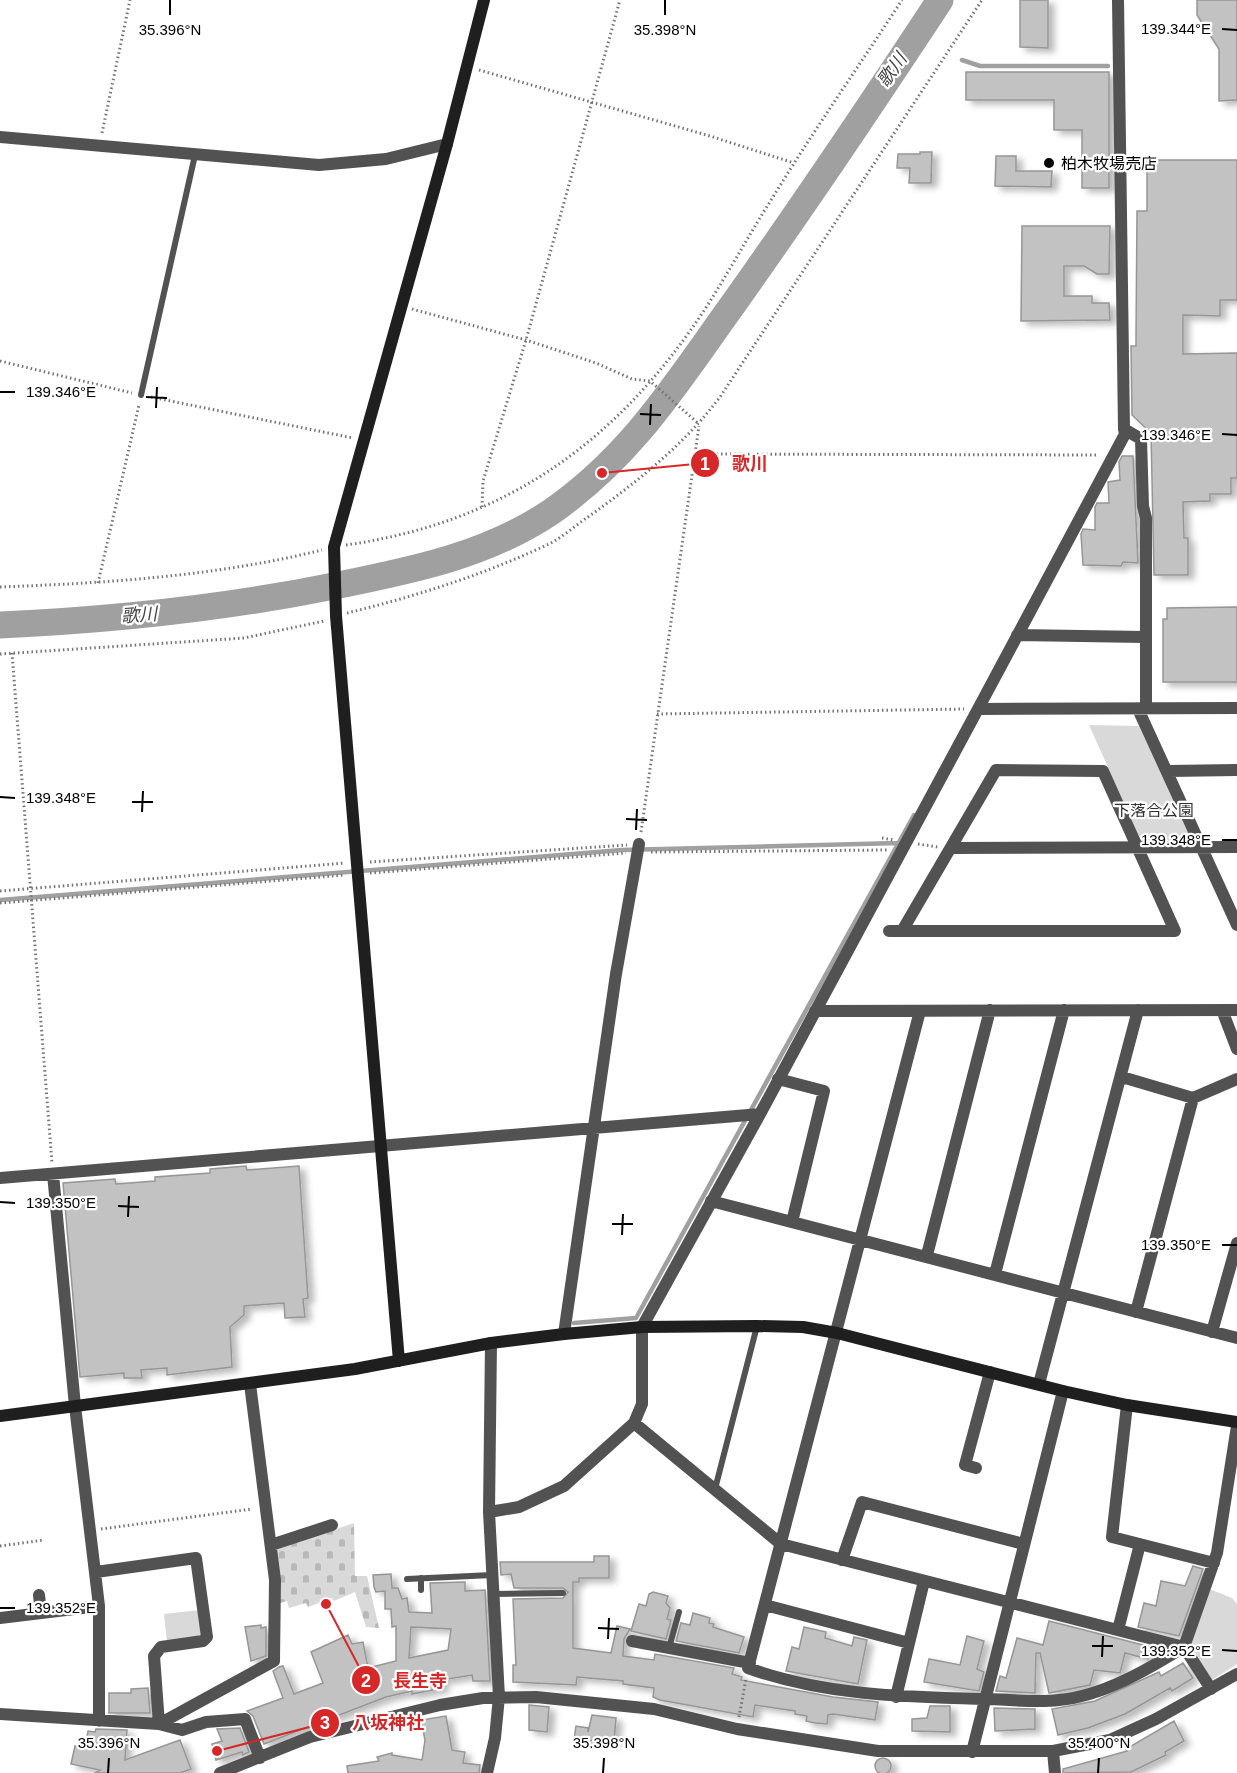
<svg xmlns="http://www.w3.org/2000/svg" width="1237" height="1773" font-family="Arial,'Noto Sans JP',sans-serif">
<style>
.cemetery{fill:url(#cemetery-stones)}
.green{fill:#d9d9d9}
.lines{fill:none;stroke-linecap:round;stroke-linejoin:round}
.stream{stroke:#a0a0a0;stroke-width:4.5}
.river{stroke:#a0a0a0;stroke-width:27}
.building{fill:#c2c2c2;stroke:#969696;stroke-width:1.5;fill-rule:evenodd;filter:url(#shadow)}
.path{stroke:#747474;stroke-width:3;stroke-dasharray:1.5 3;stroke-linecap:butt}
.lane{stroke:#525252;stroke-width:6}
.street{stroke:#525252;stroke-width:12}
.secondary{stroke:#1f1f1f;stroke-width:12}
.ticks{fill:none;stroke:#000;stroke-width:2}
.poi-dot{fill:#000;stroke:#fff;stroke-width:2}
.labels{text-anchor:middle;dominant-baseline:central;stroke-width:4.5;stroke-linejoin:round;paint-order:stroke}
.poi-label{font-size:16px;fill:#000;stroke:#fff;text-anchor:start}
.park-label{font-size:16px;fill:#303030;stroke:#fff}
.water-label{font-size:18px;font-style:italic;fill:#414141;stroke:#fff}
.ticks-label{font-size:15px;text-anchor:middle;fill:#000;stroke:#fff;stroke-width:4.5;stroke-linejoin:round;paint-order:stroke}
.leader{fill:none;stroke:#d62828;stroke-width:2}
.callout-dot{fill:#d62828;stroke:#fff;stroke-width:2}
.mark-label{font-size:18px;text-anchor:middle;font-weight:bold;fill:#fff}
.callout-label{font-size:18px;text-anchor:middle;font-weight:bold;fill:#d62828;stroke:#fff;stroke-width:4.5;stroke-linejoin:round;paint-order:stroke}
</style>
<defs>
<pattern id="cemetery-stones" width="16" height="16" patternUnits="userSpaceOnUse" patternTransform="scale(1.5)"><rect width="16" height="16" fill="#d9d9d9"/><path d="M2 7V4a2 2 0 0 1 4 0v3zM10 15v-3a2 2 0 0 1 4 0v3z" fill="#b8b8b8"/></pattern>
<filter id="shadow"><feDropShadow dx="6" dy="4" stdDeviation="3" flood-color="#0004"/></filter>
</defs>
<rect width="100%" height="100%" fill="#fff"/>
<path class="cemetery" d="M354,1523L355,1576H367L379,1628L366,1627L355,1592L334,1601L332,1598L308,1607L306,1603L289,1608L287,1601L280,1603L276,1549Z"/>
<path class="green" d="M1089,725L1139,726L1194,841L1142,843Z
M1207,1588L1232,1598L1237,1604V1664L1212,1680L1188,1644Z
M200,1610L202,1634L197,1639L167,1642L164,1614Z"/>
<g class="lines">
<path class="stream" d="M962,60L980,66H1108
M0,900L622,850L899,843
M574,1323L636,1318L914,815"/>
<path class="river" d="M0,625C114,620 226,608 339,585C413,570 487,555 551,512C633,455 677,382 734,303C805,203 873,102 940,0"/>
</g>
<path class="building" d="M1020,0H1048V48L1020,47Z
M1197,0H1237V100L1219,101V49L1197,15Z
M966,72H1109V188H1082V130H1054V100H966Z
M920,152H932L931,183H909L910,168H897L898,154H920Z
M996,156H1016V171H1052L1051,187L995,186Z
M1147,160H1237V300H1220V316L1183,315V354L1237,353V478H1231V494H1210V501L1183,502L1184,538H1188V575H1154L1151,433L1132,415L1131,346H1136V336L1137,211H1147Z
M1022,226H1110L1109,274H1097L1084,266H1064V296H1092V303H1109L1110,320L1021,321Z
M1122,456H1133L1138,563L1123,562L1121,566L1083,565L1081,534L1083,529L1095,530V507L1097,503H1109L1108,482L1120,480L1119,462Z
M1237,607V682H1163V619H1167V608Z
M246,1166L247,1170L299,1166L308,1298L303,1299L305,1317L285,1318L284,1303L244,1306V1315L230,1327L232,1367L167,1375V1368L141,1370L142,1378H124V1373L80,1377L63,1183L115,1179L116,1184L155,1181V1177L210,1173V1169Z
M594,1556H609V1578H579V1582H573V1648L611,1653L617,1626L630,1629L624,1639L623,1656L654,1660L655,1654L734,1668L732,1674L742,1677L741,1680L833,1697L878,1702L875,1720L833,1714L828,1715L827,1724L815,1723L806,1721L807,1716L795,1714V1711L755,1705L753,1717L660,1700L653,1697L654,1688L623,1684V1681L577,1677L576,1685L513,1682V1665H516L513,1599L563,1598L568,1592L563,1588H514L511,1574L501,1575L500,1562H594Z
M1193,1566L1203,1569L1179,1636L1138,1627L1144,1603L1156,1606L1161,1581L1185,1586Z
M391,1574L392,1588H398L402,1599L407,1598L409,1612L432,1613L430,1583L465,1582V1591L485,1590L490,1681H473L472,1675L441,1680L443,1688L412,1694V1691L386,1697L264,1744L253,1716L247,1711L283,1698L273,1671L279,1667L283,1666L294,1694L323,1683L311,1652L348,1635L352,1644L363,1642L368,1668L396,1661V1626L392,1627L391,1609H385V1591L376,1592L374,1587L373,1575ZM411,1627L451,1629L448,1650L409,1658Z
M653,1592L668,1596L666,1603L670,1608L667,1619L671,1620L666,1639L631,1631L639,1604L646,1606L649,1594Z
M693,1613L710,1618L709,1623L714,1624L713,1627L744,1637L739,1653L676,1641L681,1623L690,1625Z
M1049,1621L1151,1647L1148,1659L1125,1653L1120,1673L1094,1670L1090,1685L1049,1693L1040,1653H1036L1035,1693L996,1691L1000,1676L1006,1678L1017,1638L1043,1645Z
M261,1625V1628L266,1627V1656L251,1661L245,1627Z
M804,1627L826,1632L825,1638L852,1646L854,1637L867,1640L858,1684L786,1671L792,1647L799,1649Z
M967,1636L984,1641L977,1669L984,1672L979,1691L924,1682L929,1659L960,1665Z
M1183,1663L1193,1678L1172,1691L1170,1688L1125,1714L1088,1728L1058,1735L1052,1709L1095,1701L1159,1672L1161,1676Z
M148,1688L150,1713H109V1693H131V1689Z
M529,1705L549,1707L547,1732L529,1730Z
M930,1706H950V1732L912,1731V1719L927,1718Z
M994,1708L1035,1709V1729L995,1731Z
M592,1715L616,1718L614,1742L574,1739L576,1726L588,1728V1732Z
M446,1716L452,1750L465,1752L463,1763L480,1765L479,1773H348L347,1766L379,1761L377,1757L392,1753V1755L422,1760L425,1740L421,1720Z
M1174,1721L1184,1741L1165,1752L1166,1755L1131,1772L1063,1773V1769L1127,1751L1126,1749Z
M240,1728L249,1752L243,1755L242,1752L216,1760L212,1744L222,1741L217,1729Z
M96,1729L127,1730L125,1760L180,1740L191,1769L180,1773H95L100,1770L71,1764L75,1746L85,1748L88,1731L95,1732Z
M875 1766a8 8 0 1 1 16 0a8 8 0 1 1-16 0Z"/>
<g class="lines">
<path class="path" d="M479,70L710,136L794,163
M102,133L130,0
M412,309L526,340L596,363L632,379L650,381L699,424
M0,361L132,393
M151,397L353,438
M694,454L1099,455
M482,507L483,481L526,340L620,0
M346,545C507,522 619,441 707,306C730,270 750,233 773,197C814,130 859,66 902,0
M98,583L139,405
M0,587C108,583 217,576 322,550
M347,613C417,596 486,574 551,543C564,536 576,525 588,517C637,482 684,445 720,397L982,0
M12,653L52,1163
M0,654L244,638L324,621
M657,714L964,709
M641,832L699,426
M882,838L894,840
M918,844L938,847
M651,852L887,850
M370,862L627,845
M370,873L626,853
M0,891L345,863
M0,903L345,875
M101,1529L252,1509
M0,1546L44,1540
M739,1717L746,1679"/>
<path class="lane" d="M141,395L195,155
M715,1489L757,1326
M421,1578V1590
M407,1579L492,1575
M493,1594L563,1593
M669,1648L679,1612"/>
<path class="street" d="M1118,0L1124,429L1141,439L1143,506L1146,518V708
M0,137L319,165L386,159L447,144
M1017,635L1145,637
M978,709L1125,434L1124,429
M1138,709L1237,925
M1168,771L1237,770
M952,848L1237,847
M889,931H1175L1103,771L996,770L902,931
M1222,1010L1237,1049
M815,1011L1237,1010
M920,1011L748,1668C823,1695 903,1697 982,1699C1007,1699 1033,1703 1059,1700C1103,1696 1147,1670 1184,1647
M1122,1077L1193,1098L1237,1079
M778,1079L824,1091L792,1222
M53,1174L75,1406L99,1606V1721
M0,1178L760,1114
M711,1201L1237,1338
M927,1255L990,1010
M995,1274L1064,1010
M1136,1312L1193,1098
M1212,1332L1237,1243
M564,1334L616,974L639,844
M1039,1384L1138,1010
M1127,1405L1112,1537L1214,1563
M634,1423L781,1544L1184,1647
M976,1468L965,1465L990,1372
M489,1512L519,1507L564,1486L634,1423L642,1404V1327L760,1114L978,709L1237,708
M271,1545L332,1525
M842,1560L862,1502L1024,1544
M96,1572L196,1558L207,1637L203,1641L161,1647L154,1656L159,1724L274,1661L275,1580L250,1384
M39,1595L41,1613
M765,1605L909,1643
M0,1618L99,1606
M1118,1630L1140,1544
M632,1641L750,1663
M1211,1689L1184,1647L1217,1553L1237,1426
M896,1697L924,1581
M0,1714L159,1724L182,1730L206,1722L245,1719L260,1758
M1053,1751L1055,1773
M972,1752L1063,1391
M220,1773L310,1737L440,1705L483,1698L536,1697L654,1709L737,1729L878,1751H1053L1110,1740L1156,1719L1237,1674
M487,1773L495,1738L499,1697L489,1512L491,1343"/>
<path class="secondary" d="M399,1361L336,616L334,547L447,144L484,0
M0,1416L355,1369L491,1343L564,1334L642,1327L757,1326L803,1327L837,1333L1063,1391L1127,1405L1237,1422"/>
</g>
<path class="ticks" d="M170,15V0M665,15V0M1222,29L1237,30M0,392H15M146,397L167,398M156,408L157,387M640,414L661,415M650,425L651,404M1222,434L1237,435M0,797L15,798M132,802H153M142,812L143,791M626,819L647,820M636,830L637,809M1222,840H1237M0,1202L15,1203M118,1206L139,1207M128,1217L129,1196M612,1224H633M622,1235L623,1214M1222,1245H1237M0,1608H15M598,1628L619,1629M608,1639L609,1618M1092,1646H1113M1222,1650L1237,1651M1102,1657L1103,1636M108,1773L109,1758M603,1773L604,1758M1098,1773L1099,1758"/>
<circle class="poi-dot" cx="1049" cy="163" r="6"/>
<g class="labels">
<g class="poi-label">
<text x="1061" y="163">柏木牧場売店</text>
</g>
<g class="park-label">
<text x="1154" y="810">下落合公園</text>
</g>
<g class="water-label">
<text transform="translate(892 70) rotate(-55)">歌川</text>
<text transform="translate(139 615) rotate(-4)">歌川</text>
</g>
</g>
<g class="ticks-label">
<text x="1176" y="34">139.344°E</text>
<text x="170" y="35">35.396°N</text>
<text x="665" y="35">35.398°N</text>
<text x="61" y="397">139.346°E</text>
<text x="1176" y="440">139.346°E</text>
<text x="61" y="803">139.348°E</text>
<text x="1176" y="845">139.348°E</text>
<text x="61" y="1208">139.350°E</text>
<text x="1176" y="1250">139.350°E</text>
<text x="61" y="1613">139.352°E</text>
<text x="1176" y="1656">139.352°E</text>
<text x="109" y="1748">35.396°N</text>
<text x="604" y="1748">35.398°N</text>
<text x="1099" y="1748">35.400°N</text>
</g>
<path class="leader" d="M602 473L705 463M326 1604L366 1680M217 1751L325 1723"/>
<g class="callout-dot">
<circle cx="602" cy="473" r="6"/>
<circle cx="326" cy="1604" r="6"/>
<circle cx="217" cy="1751" r="6"/>
<circle cx="705" cy="463" r="15"/>
<circle cx="366" cy="1680" r="15"/>
<circle cx="325" cy="1723" r="15"/>
</g>
<g class="mark-label">
<text x="705" y="470">1</text>
<text x="366" y="1687">2</text>
<text x="325" y="1729">3</text>
</g>
<g class="callout-label">
<text x="750" y="470">歌川</text>
<text x="420" y="1687">長生寺</text>
<text x="388" y="1729">八坂神社</text>
</g>
</svg>
